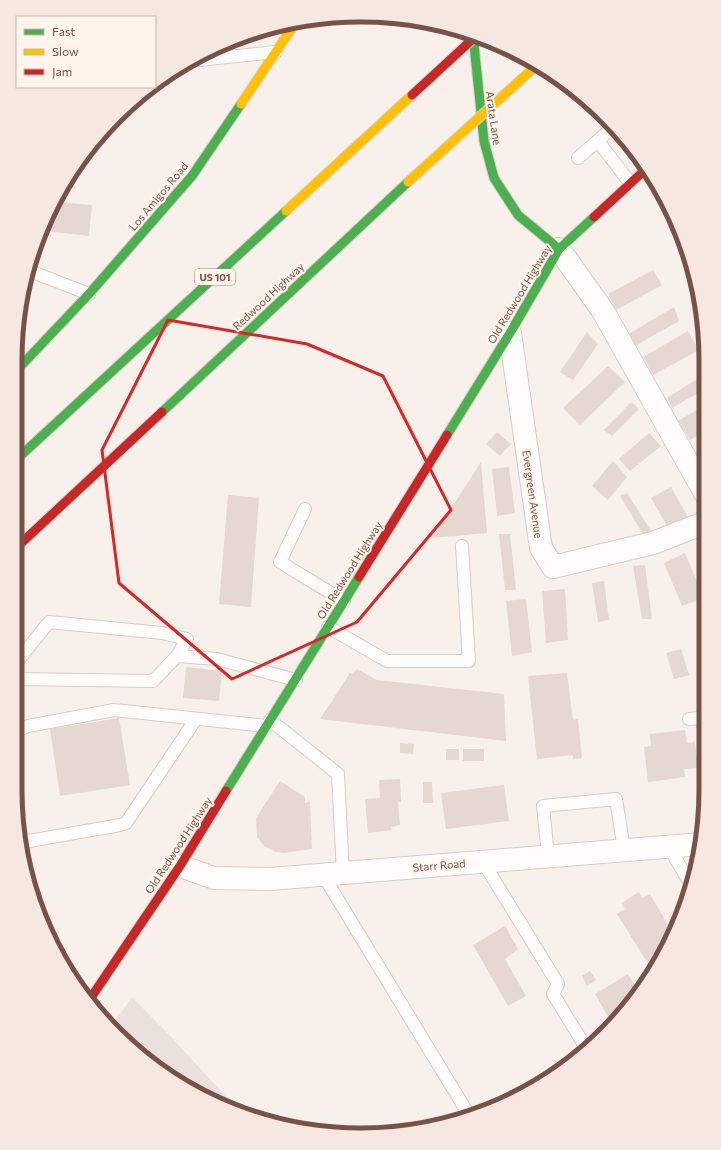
<svg xmlns="http://www.w3.org/2000/svg" width="721" height="1150" font-family="Commissioner,sans-serif">
<style>
.industrial{fill:#ebe1dc}
.building{fill:#e5d7d2}
.lines{fill:none;stroke-linecap:round;stroke-linejoin:round}
.lane-casing{stroke:#d6ccc8;stroke-width:14}
.street-casing{stroke:#d6ccc8;stroke-width:24}
.fast-casing{stroke:#d9cec9;stroke-width:11}
.slow-casing{stroke:#d9cec9;stroke-width:11}
.jam-casing{stroke:#d9cec9;stroke-width:11}
.lane{stroke:#fefdfc;stroke-width:12}
.street{stroke:#fefdfc;stroke-width:22}
.fast{stroke:#4caf50;stroke-width:9}
.slow{stroke:#ffc107;stroke-width:9}
.jam{stroke:#c62828;stroke-width:9}
.slow-bridge-casing{stroke:#dacec9;stroke-width:11;stroke-linecap:butt}
.jam-bridge-casing{stroke:#dacec9;stroke-width:11;stroke-linecap:butt}
.slow-bridge{stroke:#ffc107;stroke-width:9}
.jam-bridge{stroke:#c62828;stroke-width:9}
.marked{fill:none;stroke:#d62828;stroke-width:3;stroke-linejoin:round}
.labels{text-anchor:middle;dominant-baseline:central;stroke-width:4;stroke-linejoin:round;paint-order:stroke}
.shield{fill:#fff5ed;stroke:#a0837a;stroke-width:1}
.shield-label{font-size:10px;font-weight:bold;fill:#785249}
.street-label{font-size:11px;fill:#785249;stroke:#fff5ed}
.rim{fill:none;stroke:#785249;stroke-width:5}
</style>
<rect width="100%" height="100%" fill="#f8f1eb"/>
<path class="industrial" d="M132,997L173,1039L240,1112L150,1063L113,1024Z"/>
<path class="building" d="M57,202L92,205L89,236L44,231L45,222L51,211H55Z
M653,270L662,285L616,310L608,294Z
M674,307L679,321L635,346L627,335Z
M688,331L699,350L653,375L643,357Z
M587,332L598,344L573,380L560,372Z
M608,366L625,382L580,425L563,408Z
M705,374V389L672,408L667,398Z
M631,402L639,409L612,436L604,430Z
M705,405V431L690,440L678,421Z
M497,432L511,444L500,456L486,444Z
M649,433L661,446L630,471L619,459Z
M613,461L627,477L608,500L592,486Z
M481,462L487,533L432,538Z
M509,467L515,513L497,516L492,469Z
M671,487L688,517L669,529L651,498Z
M627,493L653,534L646,539L620,496Z
M228,495L259,498L251,607L219,604Z
M499,534H510L516,590H505Z
M685,553L704,598L682,606L664,563Z
M645,565L652,619H642L633,566Z
M604,581L609,620L598,622L592,583Z
M565,589L568,640L546,643L542,591Z
M526,599L532,652L512,656L506,601Z
M681,649L689,675L674,679L666,653Z
M186,667L222,671L219,701L183,698Z
M357,669L377,680L504,694L506,741L320,719L350,673L353,674Z
M567,673L573,720L578,719L582,758L573,759V755L537,759L528,676Z
M119,718L130,785L60,796L50,729Z
M685,730L687,743L695,742L698,768L684,769L685,777L648,782L644,747L651,746L650,734Z
M400,743L414,744L413,754L400,753Z
M446,749H459V760H446Z
M463,749H484V761H463Z
M400,779L401,802H398L400,825L391,827L392,830L368,833L365,799L380,798L379,780Z
M280,781L305,797V803L310,802L312,849L284,853L275,852L264,846L257,837L256,818Z
M423,782H432L433,803H423Z
M504,785L509,821L446,829L441,793Z
M639,892L642,898L650,894L673,933L652,970L617,914L625,909L621,903Z
M505,926L518,949L505,959L526,996L508,1006L473,945Z
M590,971L596,980L587,986L582,976Z
M628,974L639,993L634,1000L611,1022L595,994Z"/>
<g class="lines">
<defs>
<path id="lane" d="M189,61L276,52
M598,141L630,183
M578,158L612,128
M30,271L89,294
M305,509L280,562L344,601
M328,627L387,661H469L462,546
M177,656L217,659L296,680
M16,679L153,681L177,656L187,639L162,633L49,622L16,663
M689,719L701,718L704,729
M270,720L338,774L343,873
M15,792L17,733L21,729L28,726L114,710L267,726
M23,840L29,841L120,825L126,823L196,719
M668,846L690,883
M548,856L543,806L616,799L624,850
M483,862L558,984L553,994L585,1046
M323,875L469,1115"/>
<path id="street" d="M559,249L603,311L705,493
M510,333L541,548L553,567L653,543L704,523
M180,866L214,878L270,879L701,844"/>
<path id="fast" d="M473,35L484,141L494,178L518,215L559,249
M18,369L89,294L192,176L241,104
M162,412L408,182
M447,435L510,333L559,249L594,217
M17,459L286,211
M226,791L359,577"/>
<path id="slow" d="M241,104L296,22
M286,211L412,95"/>
<path id="jam" d="M594,217L646,169
M17,547L162,412
M359,577L447,435
M90,999L180,866L226,791"/>
</defs>
<use href="#lane" class="lane-casing"/>
<use href="#street" class="street-casing"/>
<use href="#fast" class="fast-casing"/>
<use href="#slow" class="slow-casing"/>
<use href="#jam" class="jam-casing"/>
<use href="#lane" class="lane"/>
<use href="#street" class="street"/>
<use href="#fast" class="fast"/>
<use href="#slow" class="slow"/>
<use href="#jam" class="jam"/>
<defs>
<path id="slow-bridge" d="M408,182L537,65"/>
<path id="jam-bridge" d="M412,95L476,36"/>
</defs>
<use href="#slow-bridge" class="slow-bridge-casing"/>
<use href="#jam-bridge" class="jam-bridge-casing"/>
<use href="#slow-bridge" class="slow-bridge"/>
<use href="#jam-bridge" class="jam-bridge"/>
</g>
<path class="marked" d="M168,320L307,344L383,376L451,510L357,622L232,679L119,583L102,450Z"/>
<g class="labels">
<rect class="shield" x="195" y="269" width="40" height="16" rx="3"/>
<g class="shield-label">
<text x="215" y="277">US 101</text>
</g>
<g class="street-label">
<text transform="translate(494 118) rotate(82)">Arata Lane</text>
<text transform="translate(158 196) rotate(-50)">Los Amigos Road</text>
<text transform="translate(519 294) rotate(-59)">Old Redwood Highway</text>
<text transform="translate(268 296) rotate(-43)">Redwood Highway</text>
<text transform="translate(533 494) rotate(82)">Evergreen Avenue</text>
<text transform="translate(349 570) rotate(-58)">Old Redwood Highway</text>
<text transform="translate(178 845) rotate(-57)">Old Redwood Highway</text>
<text transform="translate(439 865) rotate(-5)">Starr Road</text>
</g>
</g>
<path d="M0 0H721V1150H0ZM360 22H361A338 338 0 0 1 699 360V790A338 338 0 0 1 361 1128H360A338 338 0 0 1 22 790V360A338 338 0 0 1 360 22Z" fill="#f4e8e0" fill-rule="evenodd"/>
<path class="rim" d="M360 22H361A338 338 0 0 1 699 360V790A338 338 0 0 1 361 1128H360A338 338 0 0 1 22 790V360A338 338 0 0 1 360 22Z"/>
<rect x="16" y="16" width="140" height="72" fill="#fff5ed" stroke="#c9b4ab"/>
<rect x="24" y="29" width="20" height="6" fill="#4caf50" stroke="#c9b4ab"/>
<text x="52" y="36" font-size="12" fill="#785249">Fast</text>
<rect x="24" y="49" width="20" height="6" fill="#ffc107" stroke="#c9b4ab"/>
<text x="52" y="56" font-size="12" fill="#785249">Slow</text>
<rect x="24" y="69" width="20" height="6" fill="#c62828" stroke="#c9b4ab"/>
<text x="52" y="76" font-size="12" fill="#785249">Jam</text>
</svg>
